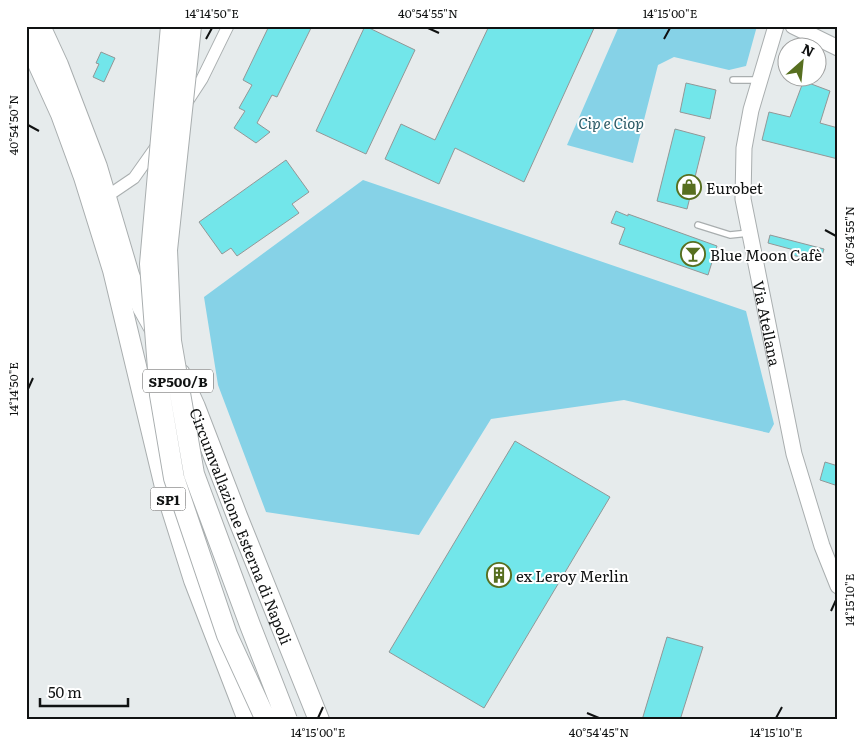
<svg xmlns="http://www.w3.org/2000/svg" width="864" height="746" font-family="Literata,serif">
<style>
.green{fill:#86d2e7}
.building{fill:#72e6ea;stroke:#929797}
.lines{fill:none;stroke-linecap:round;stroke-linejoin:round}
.lane-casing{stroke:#a9aeaf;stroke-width:8}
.street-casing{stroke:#a9aeaf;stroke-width:13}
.secondary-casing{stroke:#a9aeaf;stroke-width:17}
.highway-casing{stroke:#a9aeaf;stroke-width:22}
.lane{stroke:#fff;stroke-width:5.5}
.street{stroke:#fff;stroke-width:11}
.secondary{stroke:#fff;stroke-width:15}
.highway{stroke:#fff;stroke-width:20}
.highway-bridge-casing{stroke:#a9aeaf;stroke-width:22;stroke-linecap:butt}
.highway-bridge{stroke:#fff;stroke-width:20}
.ticks{fill:none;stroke:#101212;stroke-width:2}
.labels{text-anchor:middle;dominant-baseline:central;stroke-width:4;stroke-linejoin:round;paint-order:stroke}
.shield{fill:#fff;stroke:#585959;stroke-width:1}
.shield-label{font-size:14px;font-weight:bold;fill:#101212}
.park-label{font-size:15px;font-style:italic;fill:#2a5864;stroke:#fff}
.poi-label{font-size:15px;fill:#101212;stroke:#fff;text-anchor:start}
.street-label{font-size:15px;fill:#101212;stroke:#fff}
.neatline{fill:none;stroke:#101212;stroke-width:2}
.ticks-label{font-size:12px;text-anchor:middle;fill:#101212}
</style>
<rect width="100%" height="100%" fill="#e6ebec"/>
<path class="green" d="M619,26H757L746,66L729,70L674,57L658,65L633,163L567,145Z
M363,180L746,311L774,424L769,433L624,400L491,419L419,535L266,512L218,385L204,297Z"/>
<path class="building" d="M269,26H312L277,97L272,95L257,123L270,132L256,143L234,128L245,111L239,108L252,85L243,80Z
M365,26L415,50L366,154L316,131Z
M489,26H595L524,182L455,148L439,184L385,159L401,124L435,140Z
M101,52L115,58L104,82L93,77L99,64L96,63Z
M806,82L830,91L820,123L838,128V159L762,140L769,112L790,117L802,85Z
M686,83L716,90L710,119L680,112Z
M675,129L705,137L687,209L657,201Z
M286,160L309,192L292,204L299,213L237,256L231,248L222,254L199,222Z
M616,211L628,216V214L717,246L708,275L619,244L625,228L611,223Z
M770,235L824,249L820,262L792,255L794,250L768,243Z
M515,441L610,497L484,708L389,652Z
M825,462L838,466V486L820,480Z
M667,637L703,647L680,720H642Z"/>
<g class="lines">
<defs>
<path id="lane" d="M733,80H758
M698,225L730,235L749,233"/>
<path id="street" d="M187,102L202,79L228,26
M106,197L134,178L158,144"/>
<g id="secondary">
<path id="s1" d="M776,26L751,110L744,148L743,199L794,454L822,546L838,586"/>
<path d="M793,26L838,48"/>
</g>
<g id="highway">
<path d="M40,26L58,65L97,167L129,275L142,306L156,331"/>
<path d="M26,37L61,114L84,177L113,270L166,491L194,580L248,720"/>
<path id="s2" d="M180,374L195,407L237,516L319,720"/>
</g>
</defs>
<use href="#lane" class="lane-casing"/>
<use href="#street" class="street-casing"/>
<use href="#secondary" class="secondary-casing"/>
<use href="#highway" class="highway-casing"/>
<use href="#lane" class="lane"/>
<use href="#street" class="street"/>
<use href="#secondary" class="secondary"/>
<use href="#highway" class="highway"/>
<defs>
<path id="highway-bridge" d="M171,26L150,264L160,395L174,478L227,635L266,720
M191,26L167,250L171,341L194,474L250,625L287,720"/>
</defs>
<use href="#highway-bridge" class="highway-bridge-casing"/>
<use href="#highway-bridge" class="highway-bridge"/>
</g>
<path class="ticks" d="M428,28L439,33M206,39L212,28M664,39L670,28M28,125L39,131M825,230L836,236M28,389L33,378M831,611L836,600M587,713L599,718M318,718L323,707M776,718L782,707"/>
<defs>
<symbol id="shop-ring" viewBox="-11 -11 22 22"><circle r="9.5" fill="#fff" stroke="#576f20" stroke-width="1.5"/><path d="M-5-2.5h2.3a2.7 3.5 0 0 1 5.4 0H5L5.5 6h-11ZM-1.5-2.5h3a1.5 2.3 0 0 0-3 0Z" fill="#576f20"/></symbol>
<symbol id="bar-ring" viewBox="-11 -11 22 22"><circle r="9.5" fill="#fff" stroke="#576f20" stroke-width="1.5"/><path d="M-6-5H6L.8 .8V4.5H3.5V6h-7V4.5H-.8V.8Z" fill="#576f20"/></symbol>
<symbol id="building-ring" viewBox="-11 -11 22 22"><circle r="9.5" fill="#fff" stroke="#576f20" stroke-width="1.5"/><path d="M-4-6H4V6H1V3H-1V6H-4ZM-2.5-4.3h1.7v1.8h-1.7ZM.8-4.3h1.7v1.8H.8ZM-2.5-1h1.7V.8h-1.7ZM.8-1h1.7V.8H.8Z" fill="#576f20"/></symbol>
</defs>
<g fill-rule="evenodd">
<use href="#shop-ring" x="675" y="173" width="28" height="28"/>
<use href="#bar-ring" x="679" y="240" width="28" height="28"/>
<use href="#building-ring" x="485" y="561" width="28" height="28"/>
</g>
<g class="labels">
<g class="shield">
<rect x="143" y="369.5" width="70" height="23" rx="4"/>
<rect x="150.5" y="487.5" width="35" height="23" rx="4"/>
</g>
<g class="shield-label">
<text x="178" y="381">SP500/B</text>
<text x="168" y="499">SP1</text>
</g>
<g class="park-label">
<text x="611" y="122">Cip e Ciop</text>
</g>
<g class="poi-label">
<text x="706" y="187">Eurobet</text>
<text x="710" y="254">Blue Moon Cafè</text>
<text x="516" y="575">ex Leroy Merlin</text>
</g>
<g class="street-label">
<text stroke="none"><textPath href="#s1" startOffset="304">Via Atellana</textPath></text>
<text stroke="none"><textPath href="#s2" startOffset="164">Circumvallazione Esterna di Napoli</textPath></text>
</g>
</g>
<rect width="864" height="746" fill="none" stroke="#ffffff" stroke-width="55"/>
<g transform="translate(802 62) rotate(27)"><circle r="24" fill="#ffffff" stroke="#9fa0a0"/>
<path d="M0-4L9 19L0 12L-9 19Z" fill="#576f20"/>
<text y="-8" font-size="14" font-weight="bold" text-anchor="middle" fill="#101212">N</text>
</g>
<path d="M40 698v8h88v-8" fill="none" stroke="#101212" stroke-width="2.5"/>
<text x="48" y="698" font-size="15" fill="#101212" stroke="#ffffff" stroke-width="4" paint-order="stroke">50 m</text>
<rect x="28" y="28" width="808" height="690" class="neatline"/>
<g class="ticks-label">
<text x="212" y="18">14°14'50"E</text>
<text x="428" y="18">40°54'55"N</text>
<text x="670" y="18">14°15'00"E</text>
<text transform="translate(14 125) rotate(-90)" y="4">40°54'50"N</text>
<text transform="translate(850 236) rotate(-90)" y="4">40°54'55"N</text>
<text transform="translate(14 389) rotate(-90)" y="4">14°14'50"E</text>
<text transform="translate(850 600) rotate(-90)" y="4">14°15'10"E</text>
<text x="318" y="737">14°15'00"E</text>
<text x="599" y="737">40°54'45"N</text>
<text x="776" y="737">14°15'10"E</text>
</g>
</svg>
